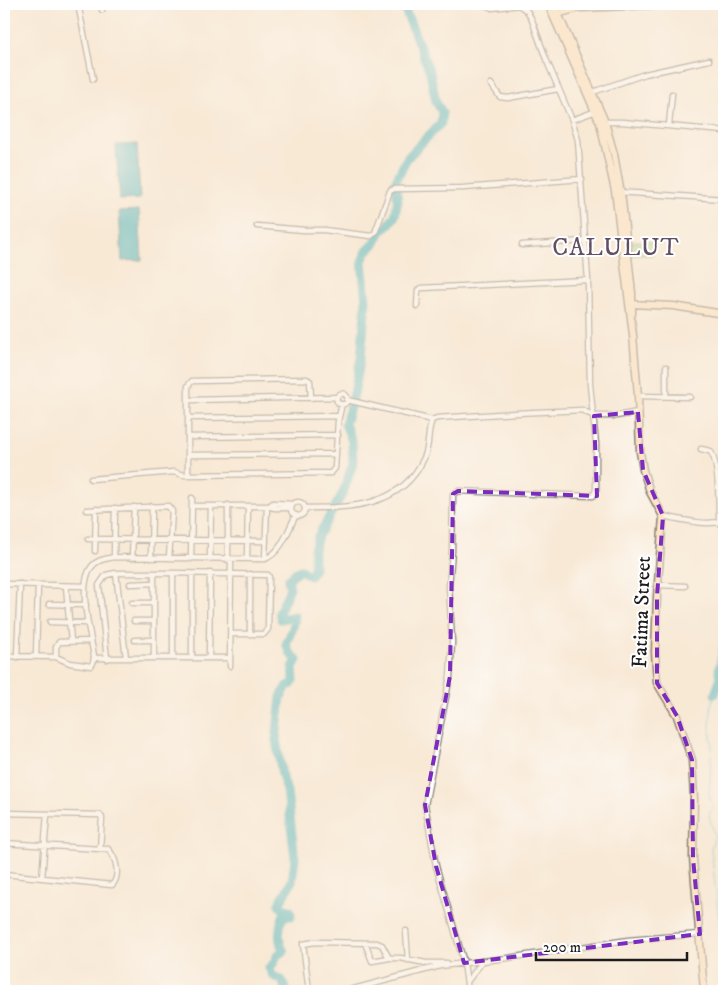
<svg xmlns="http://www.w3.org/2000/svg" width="728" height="995" font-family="'IM FELL DW Pica',serif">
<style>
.green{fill:#a5d27f;stroke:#60774e}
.water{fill:#44b3bf;stroke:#30686e}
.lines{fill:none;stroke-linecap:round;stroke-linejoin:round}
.stream{stroke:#44b3bf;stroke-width:1}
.river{stroke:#44b3bf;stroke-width:9}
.street-casing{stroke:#8a8279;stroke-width:7}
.secondary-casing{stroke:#8a8279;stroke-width:9}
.street{stroke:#fff;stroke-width:4.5}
.secondary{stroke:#fee5c5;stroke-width:6}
.marked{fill:none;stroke:#7b2cbf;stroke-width:4;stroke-dasharray:10 6;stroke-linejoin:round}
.labels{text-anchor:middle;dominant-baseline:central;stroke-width:4;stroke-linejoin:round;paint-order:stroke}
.street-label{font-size:21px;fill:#1c1c1c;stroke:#fff}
.quarter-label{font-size:24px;letter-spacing:1px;fill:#624f62;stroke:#fff}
</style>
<rect width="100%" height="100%" fill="#fff"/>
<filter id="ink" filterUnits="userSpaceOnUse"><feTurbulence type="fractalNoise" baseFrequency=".02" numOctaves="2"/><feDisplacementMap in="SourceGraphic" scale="10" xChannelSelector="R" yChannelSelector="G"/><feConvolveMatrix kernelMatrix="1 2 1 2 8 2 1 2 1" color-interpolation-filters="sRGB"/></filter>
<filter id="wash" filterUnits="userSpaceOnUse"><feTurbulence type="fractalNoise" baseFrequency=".0096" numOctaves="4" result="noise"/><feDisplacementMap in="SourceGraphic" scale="20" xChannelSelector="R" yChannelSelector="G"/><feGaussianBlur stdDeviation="1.12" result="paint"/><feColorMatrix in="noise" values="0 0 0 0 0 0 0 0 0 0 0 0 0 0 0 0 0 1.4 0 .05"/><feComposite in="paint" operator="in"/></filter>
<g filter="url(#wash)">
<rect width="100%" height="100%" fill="#f8e9d6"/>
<path class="green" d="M632,241L654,242L653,255H631Z"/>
<path class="water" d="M137,144L140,199L120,200L116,145Z
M139,210L142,260L122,261L119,211Z"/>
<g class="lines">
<path class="stream" d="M715,694L711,706L710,728L712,744L709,795L713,806L709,816L715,836L711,848L721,938L724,985"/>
<path class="river" d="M715,694L720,680L719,670L724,645
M286,991L282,980L273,976L269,968L274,963L277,955L284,951C277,942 279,927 283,916H291L290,910L282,908L279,904L292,881L295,859L287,791L282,775L276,740L281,697L287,686L291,685L294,680L293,667L297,660L290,653L286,644L293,628L295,616L281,619L279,613L290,588L288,580L296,572L301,570L310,576L314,569V550L318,536L343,493L353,463L352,441L345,424L354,394L361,358L366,301L362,261L367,251L375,243L381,231L387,227L395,216L398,200L395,182L407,158L441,123L442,112L436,102L430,72L406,12L405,4"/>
</g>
</g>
<g filter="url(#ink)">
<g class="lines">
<defs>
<path id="street" d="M78,4L93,79
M101,4L102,10
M491,84L500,97L508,98L558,89
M590,93L645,74L709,60
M572,120L596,111
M604,122H622L724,131
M669,125L672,94
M618,192L724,199
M257,226L304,230H324L371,236L375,233L390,191L394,189L463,188L582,179
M522,245L586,241
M417,306L418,290L421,288L588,280
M336.5 399a5.5 5.5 0 1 1 11 0a5.5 5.5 0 1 1-11 0Z
M638,396L690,397
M666,396V367
M190,400L337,397
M347,400L432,420
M189,418L339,416
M189,437L338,435
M701,449L710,451C719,459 719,509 719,523
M189,455L336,454
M188,474V386L192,381L307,379L310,381L311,398
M91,479L174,472L184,475L331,473L335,468L338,421L342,404
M291 509a7 7 0 1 1 14 0a7 7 0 1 1-14 0Z
M192,506H267L275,508H291
M269,506L273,503L293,504
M305,508C351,508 402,507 424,458C430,446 427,432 432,420L437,418L516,413L582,410L594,416H616L638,412
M87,510L168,506L172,511L169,558
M663,516C683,520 705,526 724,521
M88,539L266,541
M95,551L96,509
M114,557L115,508
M132,558L134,507
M151,558L152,506
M191,559L192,498
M210,559L211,506
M247,559L248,506
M265,559L267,506
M228,560V505
M116,573L126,658
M192,574V658
M4,584L85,586
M130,584L154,583
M657,585L685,586
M66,586L71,641
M132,603H154
M49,604L86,605
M134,621H154
M50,622L88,623
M250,634V574
M135,640H154
M4,656L56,657L70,663L91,666C97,659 92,649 91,640C87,620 76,571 99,561C103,559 109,558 114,557L265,559C282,552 288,530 296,515
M17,657L20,584
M36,657L38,585
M56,657V647L59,642L91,641
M154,657V573
M173,657V573
M94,658H229
M209,658L210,573
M107,659L99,585L106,575L116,573H173L268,575L269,577L268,629L264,634H231
M230,666L231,559
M4,813L100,815L102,818L100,849H108C116,857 121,876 112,885L4,874
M4,843L100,849
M42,878L47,814
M406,931L408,960
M365,943L372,961L389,958
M467,982L482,962
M309,991L303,944L315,942L377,943L382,945L389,958H400L426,963H447
M346,991L440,966L508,958L628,940L700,934
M468,991L464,963L436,866L425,805L450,676L452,642L449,586L452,551L453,494L458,491L593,496L596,490V444L590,385L588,280L578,140L572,120L546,59L532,20L527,11L519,5L492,8L486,4"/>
<path id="secondary" d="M548,4L600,123L615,191L633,335L638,396L640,452L643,470L650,492L663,516L657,596L655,652L657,683L677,716L692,760L694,799L693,858L704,991
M554,4L605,122L614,154L622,200L632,293V314
M557,14L579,8L677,4
M631,304L673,306L724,314"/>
</defs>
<use href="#street" class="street-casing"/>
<use href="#secondary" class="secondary-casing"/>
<use href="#street" class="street"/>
<use href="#secondary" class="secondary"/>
</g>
</g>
<path d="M0 0H728V995H0ZM638,412L643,470L663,516L657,596V683L677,716L692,760L693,858L700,934L464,963L436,866L425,805L450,676L453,494L458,491L597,496L594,416Z" fill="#f8e9d6" fill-opacity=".55" fill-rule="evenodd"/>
<path class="marked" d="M638,412L643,470L663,516L657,596V683L677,716L692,760L693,858L700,934L464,963L436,866L425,805L450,676L453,494L458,491L597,496L594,416Z"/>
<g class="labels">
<g class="street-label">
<text transform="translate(642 612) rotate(-88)">Fatima Street</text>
</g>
<g class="quarter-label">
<text x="616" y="248">CALULUT</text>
</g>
</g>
<rect width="728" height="995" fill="none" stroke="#fff" stroke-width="20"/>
<path d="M536 952v8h151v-8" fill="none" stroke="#1c1c1c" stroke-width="2.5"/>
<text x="543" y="952" font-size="15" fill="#1c1c1c" stroke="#ffffff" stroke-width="4" paint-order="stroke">200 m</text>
</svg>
